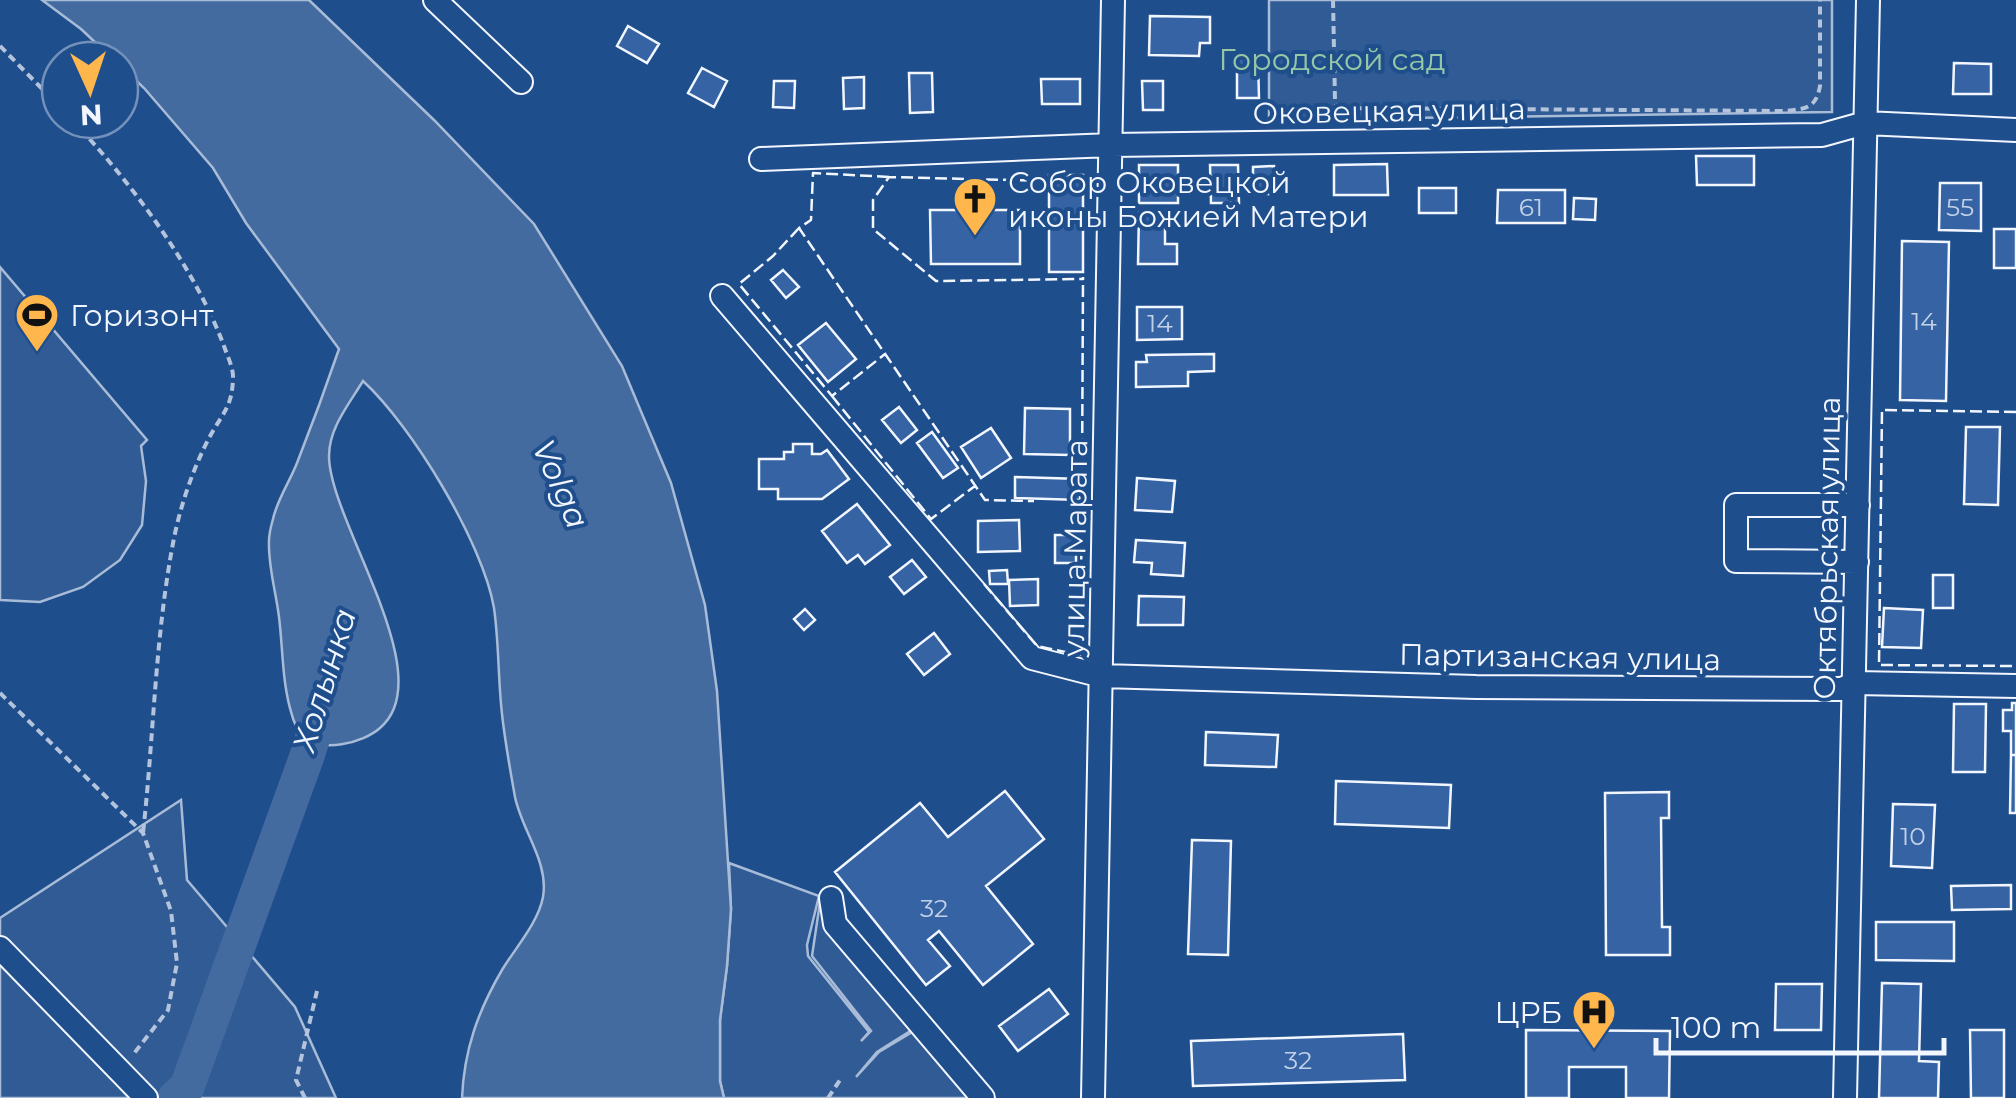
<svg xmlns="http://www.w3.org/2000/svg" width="2016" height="1098" font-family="Montserrat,sans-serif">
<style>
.built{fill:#305b95;stroke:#a8bbd7;stroke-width:2.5}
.water{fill:#446ba0;stroke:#a8bbd7;stroke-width:2.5}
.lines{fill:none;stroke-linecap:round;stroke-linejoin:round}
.river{stroke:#446ba0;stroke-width:35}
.building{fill:#3563a3;stroke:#f2f6ff;stroke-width:2.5}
.minor-casing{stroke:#f2f6ff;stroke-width:26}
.path{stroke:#b3c4dc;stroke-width:4;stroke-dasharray:8 5;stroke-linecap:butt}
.minor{stroke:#1f4e8c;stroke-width:22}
.fence{stroke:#f2f6ff;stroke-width:2.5;stroke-dasharray:12 5;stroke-linecap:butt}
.labels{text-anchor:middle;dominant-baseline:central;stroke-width:8;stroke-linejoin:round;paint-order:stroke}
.number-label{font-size:25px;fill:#c3d1e8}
.park-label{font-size:30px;fill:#97c8a6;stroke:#1f4e8c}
.street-label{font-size:30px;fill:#f2f6ff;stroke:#1f4e8c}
.poi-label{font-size:30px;fill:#f2f6ff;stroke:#1f4e8c;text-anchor:start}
.water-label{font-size:32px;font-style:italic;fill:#f2f6ff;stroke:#1f4e8c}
</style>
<rect width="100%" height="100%" fill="#1f4e8c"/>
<path class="built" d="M1269,0H1832V112L1269,120Z
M0,267L147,440L141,446L146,481L142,525L120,560L83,587L40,602L0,600Z
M181,800L187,880L295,1007L336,1098H0V918Z
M729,863L819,896L807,945L808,956L869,1032L861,1041L871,1031L812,956L820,902L826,895L923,1023L877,1052L856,1077L879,1052L919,1028L978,1098H724L720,1081V1020L727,966L731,909Z"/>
<path class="water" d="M42,0H309L434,120L534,224L622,366L671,483L705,605L717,691L731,909L727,966L720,1020V1081L724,1098H462C464,1050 478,1011 502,970C516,947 538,923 543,897C549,862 522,831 515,797C510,769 505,742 502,714C498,679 499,643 494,608C483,543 412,426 363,381C349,404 329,428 329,456C329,521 442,676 380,728C363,743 321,754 302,735C298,731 293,720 292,715C282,684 283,649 279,617C276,592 268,566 269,541C269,534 271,526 273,519C277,500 290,481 297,463C312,425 326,387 339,349L246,223L213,168L144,88L120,65V60H114L81,29Z"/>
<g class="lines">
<path class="river" d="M175,1098L187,1087L307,756L325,698"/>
</g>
<path class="building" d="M1150,16L1210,17V43H1200L1199,56L1149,55Z
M628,26L659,44L647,63L617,46Z
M1258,58L1259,98H1237V59Z
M1954,63L1991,64V94H1953Z
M702,68L727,81L714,107L688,93Z
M909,73H932L933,112L910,113Z
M864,77V108L844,109L843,78Z
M1041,79H1080V104H1042Z
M774,81H795L794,108L773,107Z
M1142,81H1163V110H1143Z
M1696,156H1754V185H1697Z
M1387,164L1388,195H1334V165Z
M1139,165H1178V203H1139Z
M1210,165H1238L1239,203H1211Z
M1274,166V194H1253V167Z
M1049,175H1083V272H1049Z
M1940,183H1981V231L1939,230Z
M1419,188H1456V213H1419Z
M1498,190H1565V223H1497Z
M1574,198L1596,199L1595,220L1573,219Z
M930,210H1020V264H931Z
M1139,212L1165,213V244H1177V264H1138Z
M1994,229H2016V268H1994Z
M1902,241L1949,242L1946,401L1900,400Z
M783,270L799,287L786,298L771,280Z
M1137,307H1182V339L1137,340Z
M826,323L856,359L828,382L798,345Z
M1214,354V371L1188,372V386L1136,387V362H1147L1146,355Z
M899,407L917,430L901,443L882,420Z
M1025,408L1070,409V455L1024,454Z
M1966,427H2000L1998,505L1964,504Z
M991,428L1011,458L981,478L961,447Z
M932,432L958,468L943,478L917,443Z
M793,444H812V454H821L827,450L849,479L822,499H778V489H759V459H784V452H793Z
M1015,477L1081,479L1080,500L1015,498Z
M1137,478L1175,481L1172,512L1135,510Z
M857,504L890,545L865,564L858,555L847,563L822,531Z
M1019,520L1020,551L978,552V521Z
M1055,535H1076V563H1055Z
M1136,540L1185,543L1183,576L1151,574L1152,563L1134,562Z
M912,560L926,577L904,594L890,577Z
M1007,570L1008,584H990L989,571Z
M1933,575H1953V608H1933Z
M1038,579V605L1010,606L1009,580Z
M1139,596L1184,597L1183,625H1138Z
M1884,608L1923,610L1921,648L1882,647Z
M805,609L815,620L804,630L794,619Z
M934,633L950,654L924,675L907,654Z
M2012,703H2016V755H2011V731H2003V710H2012Z
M1954,704H1986L1985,772H1953Z
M1206,732L1278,735L1276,767L1205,765Z
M2011,755H2016V813H2010Z
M1336,781L1451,785L1449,828L1335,824Z
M1005,791L1044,839L986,886L1033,944L983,985L939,931L928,940L950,966L926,985L835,872L920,803L948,837Z
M1669,792V818H1661L1662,927H1670V955H1606L1605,793Z
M1893,804L1935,805L1932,868L1891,866Z
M1192,840L1231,841L1228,955L1188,954Z
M2011,885V909L1952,910L1951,886Z
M1876,922H1954V961L1876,960Z
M1882,983L1921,984L1919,1061L1939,1062L1938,1098H1879Z
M1776,984H1822L1821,1030H1775Z
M1049,989L1068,1014L1018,1051L999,1026Z
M1526,1030L1670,1031L1669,1098H1626V1067H1569V1098H1526Z
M1970,1030H2004V1098H1971Z
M1403,1034L1405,1080L1193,1086L1191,1041Z"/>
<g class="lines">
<defs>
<path id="minor" d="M435,0L521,82
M761,159L1112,145L1822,135L1865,123L2016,130
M722,296L1032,658L1102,676L1476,687L1842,689L1855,683L2016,686
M1857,562L1736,561V505H1858
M831,898L835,924L983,1098
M0,948L146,1098
M1093,1098L1113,0
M1845,1098L1868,0"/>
</defs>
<use href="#minor" class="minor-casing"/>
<path class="path" d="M1333,0L1335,101L1337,108L1784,111C1805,109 1816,109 1820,86V0
M0,46L60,107
M72,120C131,182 194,266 224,346C227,355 232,365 233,375C233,407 223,412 209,438C193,469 181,504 174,538C155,635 154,735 143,833
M0,693L143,833L171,911L177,963L168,1010L132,1056
M305,1098L296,1080L317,991
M828,1098L840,1080"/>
<use href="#minor" class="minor"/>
<path class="fence" d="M889,177L813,173L811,220L799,228L985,500L1034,501
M1049,181L889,177L873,200V229L936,281L1083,279V277
M799,228L773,256L739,284L832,396L885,354
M832,396L931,519L975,486
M2016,412L1882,410L1879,665L2016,666
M1082,484L1083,279
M984,584L1037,646L1080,655L1082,501"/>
</g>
<defs>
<symbol id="church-pin" viewBox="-11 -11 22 30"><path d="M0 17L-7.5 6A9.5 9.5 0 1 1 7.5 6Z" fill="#ffb74d" stroke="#1f4e8c"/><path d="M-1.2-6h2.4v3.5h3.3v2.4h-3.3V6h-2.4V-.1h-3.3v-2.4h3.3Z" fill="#111"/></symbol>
<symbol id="stadium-pin" viewBox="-11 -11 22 30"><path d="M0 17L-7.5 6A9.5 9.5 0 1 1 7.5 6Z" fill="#ffb74d" stroke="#1f4e8c"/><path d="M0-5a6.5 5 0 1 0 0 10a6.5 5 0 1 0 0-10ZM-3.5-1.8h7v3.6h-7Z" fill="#111"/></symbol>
<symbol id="hospital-pin" viewBox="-11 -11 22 30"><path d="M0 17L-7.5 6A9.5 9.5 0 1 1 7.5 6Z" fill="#ffb74d" stroke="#1f4e8c"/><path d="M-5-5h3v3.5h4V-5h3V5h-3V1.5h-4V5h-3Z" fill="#111"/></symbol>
</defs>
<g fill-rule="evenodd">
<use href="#church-pin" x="950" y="174" width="50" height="68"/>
<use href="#stadium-pin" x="12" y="290" width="50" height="68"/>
<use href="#hospital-pin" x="1569" y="987" width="50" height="68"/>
</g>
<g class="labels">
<g class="number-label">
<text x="1531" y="207">61</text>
<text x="1960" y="207">55</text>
<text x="1924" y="321">14</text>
<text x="1160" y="323">14</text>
<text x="1913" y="836">10</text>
<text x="934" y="908">32</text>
<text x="1298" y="1060">32</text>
</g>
<g class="park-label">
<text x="1332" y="59">Городской сад</text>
</g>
<g class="street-label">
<text transform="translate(1389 111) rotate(-1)">Оковецкая улица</text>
<text transform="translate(1075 548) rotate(-89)">улица Марата</text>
<text transform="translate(1827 548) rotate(-89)">Октябрьская улица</text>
<text transform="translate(1560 657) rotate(1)">Партизанская улица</text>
</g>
<g class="poi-label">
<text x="1008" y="182">Собор Оковецкой<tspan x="1008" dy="34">иконы Божией Матери</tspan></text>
<text x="70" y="315">Горизонт</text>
<text x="1562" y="1012" text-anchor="end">ЦРБ</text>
</g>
<g class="water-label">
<text transform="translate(561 484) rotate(66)">Volga</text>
<text transform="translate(324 680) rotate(-73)">Холынка</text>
</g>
</g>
<g transform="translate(90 90) rotate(177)"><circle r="48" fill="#1f4e8c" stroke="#7391ba" stroke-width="2.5"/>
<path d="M0-8L18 38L0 25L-18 38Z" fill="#ffb74d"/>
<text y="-15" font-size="28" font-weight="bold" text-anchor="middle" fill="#f2f6ff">N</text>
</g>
<path d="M1656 1038v15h288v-15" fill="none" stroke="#f2f6ff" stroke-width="5"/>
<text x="1671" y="1038" font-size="30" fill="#f2f6ff" stroke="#1f4e8c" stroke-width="8" paint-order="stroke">100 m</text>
</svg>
